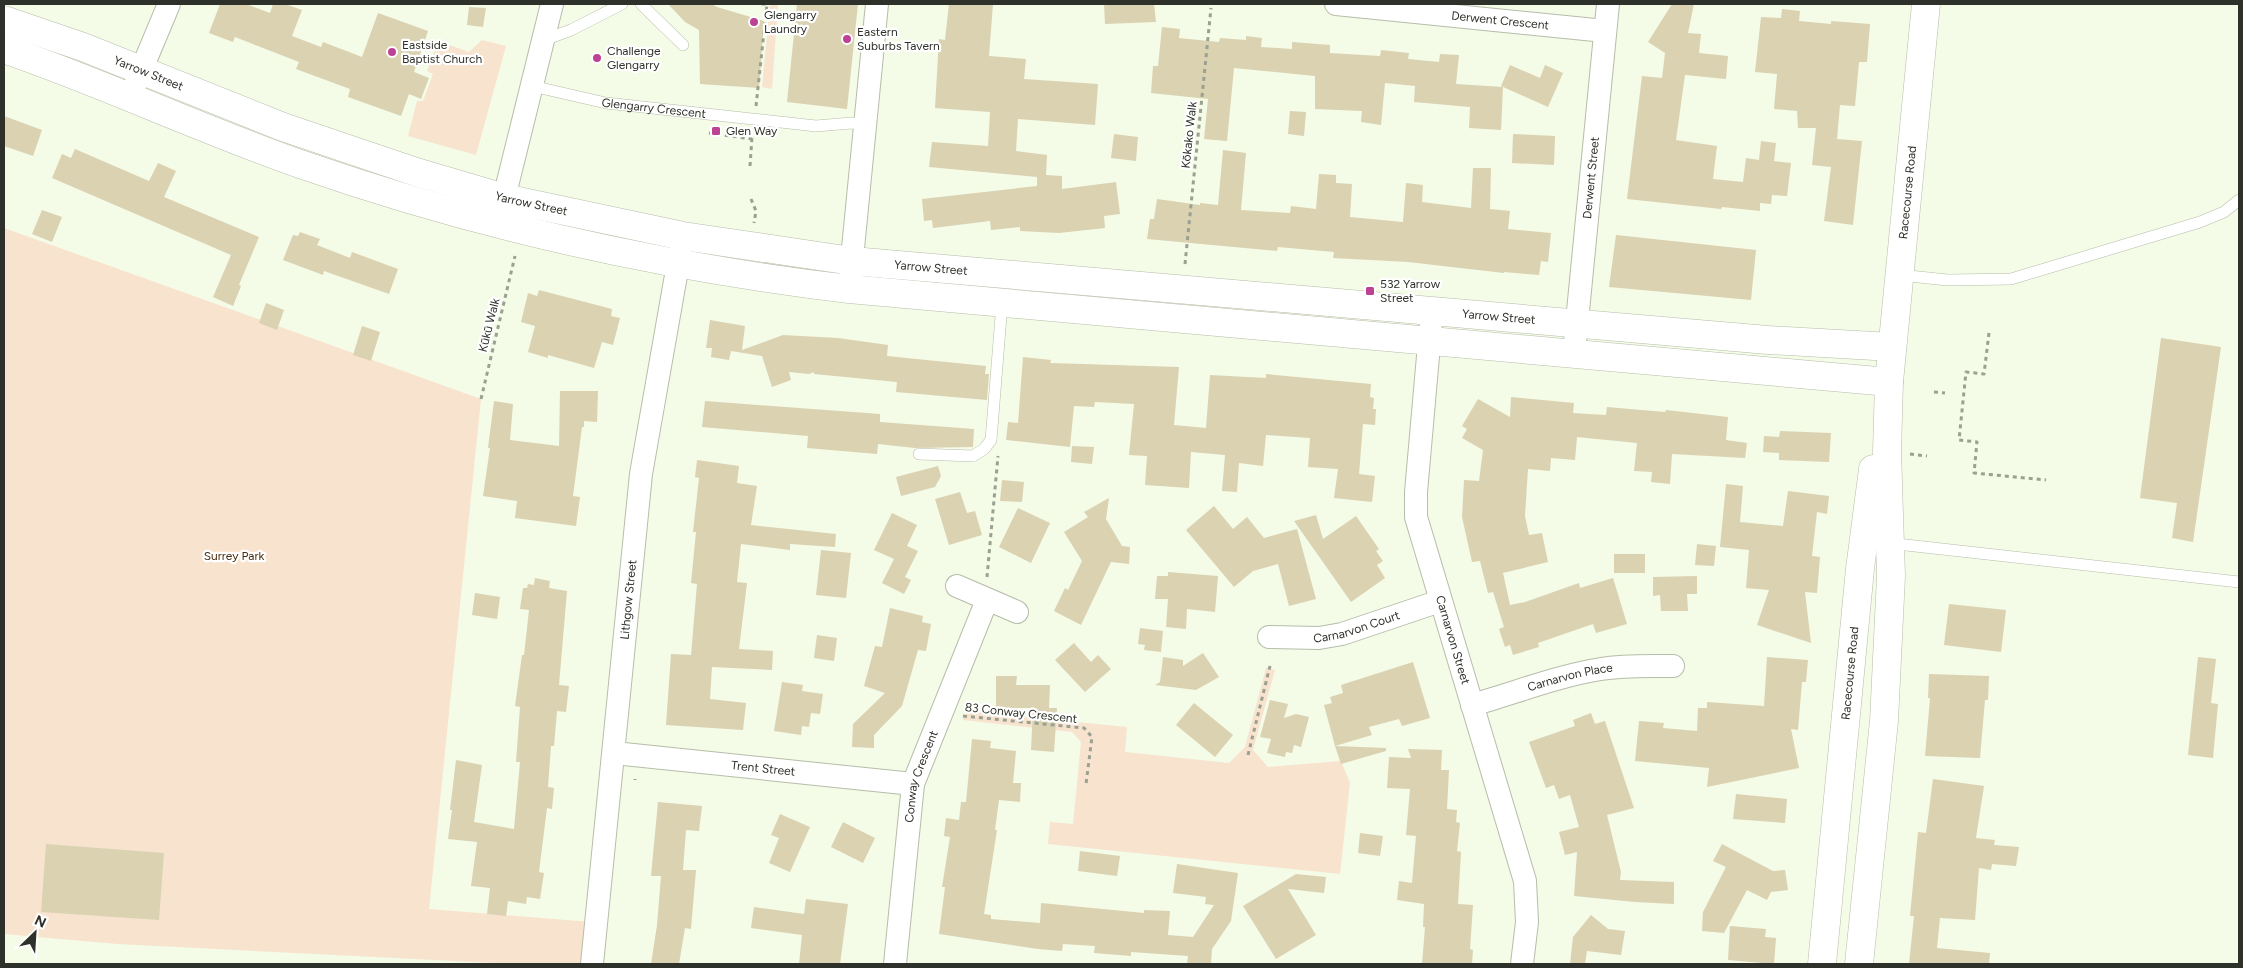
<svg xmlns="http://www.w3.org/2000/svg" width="2243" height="968" font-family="Figtree,sans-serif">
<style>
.green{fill:#f8e3cf}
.building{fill:#dbd2b2}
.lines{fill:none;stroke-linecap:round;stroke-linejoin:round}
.service-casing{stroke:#b6bda9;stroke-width:12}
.minor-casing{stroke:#b6bda9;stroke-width:24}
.tertiary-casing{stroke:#b6bda9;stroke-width:29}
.path{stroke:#9ba091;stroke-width:3;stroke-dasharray:4 4;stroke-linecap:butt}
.service{stroke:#fff;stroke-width:11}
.minor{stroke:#fff;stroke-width:22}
.tertiary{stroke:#fff;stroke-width:28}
.poi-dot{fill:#bd4294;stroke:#fff;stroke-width:2}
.labels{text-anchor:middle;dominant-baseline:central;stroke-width:4.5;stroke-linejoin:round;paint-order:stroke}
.poi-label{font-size:12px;fill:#2e3129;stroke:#fff;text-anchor:start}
.street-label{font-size:12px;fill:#2e3129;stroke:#fff}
.park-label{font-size:12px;fill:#472c0d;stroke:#fff}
</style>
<rect width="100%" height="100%" fill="#f4fbe7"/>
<path class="green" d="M770,4H778L772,89L762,87Z
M482,40L506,46L476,155L408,136L417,101H423L433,74L427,71L437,45L441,42L469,52Z
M4,228L481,399L429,909L591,922L587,964H514L117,944L4,934Z
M1266,668L1275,670L1253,750L1268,767L1341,761L1350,783L1340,874L1048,844L1050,822L1073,824L1081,742L1072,732L963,720L967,711L1127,727L1125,752L1229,763L1245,747Z"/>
<path class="building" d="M220,4H246L270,13L273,4H285L302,10L292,36L321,47L323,42L362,57L378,13L428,31L414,72L429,78L421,99L409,94L401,116L348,97L350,89L296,69L299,62L235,37L233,42L209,33Z
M668,4H712L717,7L764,21L759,88L700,84L699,30L685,22Z
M797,4H858L847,109L787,102Z
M949,4H993L989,56L1026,59L1024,79L1098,84L1095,125L1018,119L1016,151L1047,155L1046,175L1062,176V189L1116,182L1120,214L1104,216L1105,228L1059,233L1020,231V227L991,230L990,221L933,228L932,220L924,221L922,199L1037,186V177L929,167L932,142L988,146L990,112L935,108L939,39L945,40Z
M1104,4H1154L1156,22L1105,24Z
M1672,4H1694L1688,33L1701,34L1699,53L1728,56L1726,79L1685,75L1676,140L1717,146L1713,179L1743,182L1746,158L1759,160L1761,141L1776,143L1774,161L1791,163L1787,196L1772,195L1771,204L1760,203V211L1722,207L1721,209L1627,199L1642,76L1662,78L1665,53L1648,42Z
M469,7L486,8L483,27L467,25Z
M1782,9L1800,11L1799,21L1831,24V21L1870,24L1867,62H1859L1855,106L1840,105L1837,139L1862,141L1853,225L1824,221L1831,167L1812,165L1816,128H1798L1797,111L1774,109L1777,74L1755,72L1761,17L1781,18Z
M1162,27L1180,29L1179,38L1219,42L1220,38L1246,40V36L1262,38L1261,47L1292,49V42L1330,45V53L1380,56L1381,50L1409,53L1408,59L1439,62L1440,54L1459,55L1456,84L1503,87L1501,130L1469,128L1470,107L1414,102L1415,86L1385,83L1381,125L1361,122L1362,111L1315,109V76L1234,68L1227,141L1204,139L1208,99L1151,93L1153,66H1158Z
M1510,65L1540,78L1545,65L1563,73L1548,107L1501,86Z
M1290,111L1306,112L1304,136L1288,134Z
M4,116L42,130L33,156L4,146Z
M1114,134L1138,137L1136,161L1111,158Z
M1513,134L1555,136L1554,165L1512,163Z
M75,149L149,181L158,163L176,171L164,197L259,237L239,285L241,286L233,306L213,297L231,255L52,178L62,154L71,158Z
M1223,150L1246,153L1241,210L1290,213L1291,206L1316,209L1319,174L1336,175V183L1352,184L1350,217L1403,222L1406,183L1423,185L1422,202L1471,208L1473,168H1491L1490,209L1510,211L1508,229L1551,233L1548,262L1541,261L1539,275L1504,272V273L1408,262L1333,258L1334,252L1278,247L1277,251L1147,239L1150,219H1154L1157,199L1200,205V203L1218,205Z
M42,210L62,217L52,242L32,234Z
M300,232L320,239L317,245L350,258L352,252L398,269L389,294L324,271L323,275L283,260L293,235L298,236Z
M1616,235L1756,250L1751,300L1609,287Z
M539,290L612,309L611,316L620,318L613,345L602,342L594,368L548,355V358L528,352L535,326L521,322L528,293L537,296Z
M266,303L284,310L277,330L259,323Z
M710,320L745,326L742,350L783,335L838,338L888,345L887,356L986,366L985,374H989L987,400L896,392L897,382L814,374V372L809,374L789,372L791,380L772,387L762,356L731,351L729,360L711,357L712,348H706Z
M362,326L380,332L371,361L353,355Z
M2161,338L2221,347L2193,542L2172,538L2177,503L2140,498Z
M1023,357L1051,360L1050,363L1179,367L1174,425L1206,428L1210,375L1266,378V374L1371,384L1370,397L1374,398L1373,409H1376L1375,425L1363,424L1359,474L1375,476L1372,502L1334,498L1338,469L1308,467L1310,438L1266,435L1263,466L1239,463L1237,492L1222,491L1225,455L1191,452L1189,488L1145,485L1147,456L1129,455L1134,404L1095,402L1094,407L1074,406L1070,447L1006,440L1008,422L1018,423Z
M560,391H598L597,422L584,421V427H582L573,496L580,497L576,526L515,518L517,501L483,496L490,448H488L494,401L513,404L510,440L559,446Z
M1511,397L1574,403L1573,413L1606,415L1607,407L1665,412L1666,410L1728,417L1726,440L1747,443L1745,458L1672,454L1670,484L1651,482L1652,472L1634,471L1637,443L1577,437L1575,460L1551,458L1550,471L1528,469L1525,516L1529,535L1542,533L1548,562L1503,573L1510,605L1525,602L1579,583L1580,588L1613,578L1627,624L1596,633L1593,624L1538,643L1539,647L1513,655L1510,645L1505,647L1499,629L1504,627L1493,592L1488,593L1480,561L1472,562L1462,517L1464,480L1479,481L1483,450L1462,438L1467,429L1462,426L1478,399L1510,417Z
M705,401L880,414V422L974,429L973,447L915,448L878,444L877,454L807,448L808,436L702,427Z
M1780,431L1831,433L1829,462L1779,460V453L1763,452L1764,436L1779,437Z
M1072,446L1094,447L1092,464L1071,462Z
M697,460L739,466L737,483L757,486L751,525L836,534L835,547L790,544V550L741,544L737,582L747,583L739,649L773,651L772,670L712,667L710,699L746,703L743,730L666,725L671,654L691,655L697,584L691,583L696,532H693L699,478L695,477Z
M938,466L941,476L935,487L901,496L896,477Z
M1002,480L1024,482L1022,502L1000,501Z
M1726,484L1743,486L1740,522L1783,526L1788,491L1829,496L1827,514L1817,512L1812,556L1820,557L1817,593L1805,592L1811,643L1757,625L1769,590L1746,588L1749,550L1720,547Z
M960,492L967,513L975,511L982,535L949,545L935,499Z
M1109,498L1106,519L1122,546L1130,547L1129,564L1111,562L1081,625L1054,611L1065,588L1068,590L1082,561L1064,532L1088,517L1084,512Z
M1214,506L1233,529L1247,517L1264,538L1297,529L1316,599L1289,606L1278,564L1253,571L1234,587L1186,530Z
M1018,508L1050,523L1031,563L999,547Z
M892,513L917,525L907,546L918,551L905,577L911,580L904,594L882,583L894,559L874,550Z
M1316,515L1323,539L1356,516L1379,549L1376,551L1383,561L1377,565L1385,578L1351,602L1294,521Z
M1697,544L1716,546L1714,566L1695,565Z
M821,550L851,553L846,598L816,595Z
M1614,554H1645V573H1614Z
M1168,572L1218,576L1215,612L1187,609L1186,629L1166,627L1168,599H1155L1157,576H1168Z
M1697,576V594H1687L1688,611H1661L1660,595L1653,596V577Z
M535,578L550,581L549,588L567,591L559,685L569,686L566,712L557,711L554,746H551L548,787L554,788L552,809L547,808L539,872L544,873L540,899L527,897L526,904L508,901L506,916L487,914L490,888L471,886L477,842L448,839L452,810H450L456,760L482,765L474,822L514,829L520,762H516L520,707L515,706L522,655H524L529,610L520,609L523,588H527L528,584L534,585Z
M475,593L500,597L497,619L472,615Z
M1949,604L2006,610L2001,652L1944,645Z
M890,608L923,616L922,622L931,624L926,651L918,650L902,706L874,735V748L852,747L853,724L885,693L864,686L875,646L882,647Z
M1140,628L1163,631L1161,652L1144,650L1145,645L1138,644Z
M817,635L837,638L834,661L814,658Z
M1074,643L1091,662L1098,655L1111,669L1085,692L1055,660Z
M1203,653L1219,677L1196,690L1155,685L1160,682L1163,657L1183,660V666Z
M1767,657L1808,660L1806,682H1802L1798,730L1791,729L1799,768L1707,787L1709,768L1635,761L1639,721L1664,723L1663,728L1697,731L1698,708H1707V702L1764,706Z
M2198,657L2216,659L2211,703L2218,704L2213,758L2188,755Z
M1413,662L1430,718L1402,726L1399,719L1369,727L1372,735L1335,746L1324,705L1332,703L1330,697L1343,693L1341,685Z
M1929,674L1989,676L1988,700H1985L1980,758L1925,756L1930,698H1928Z
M996,676H1017L1016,685H1050L1049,708H1057L1054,752L1031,750L1033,708H996Z
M782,682L803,685L802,691L823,694L820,714L811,713L809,727L802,726L801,735L774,731Z
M1270,700L1288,704L1284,718L1296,714L1309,717L1301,747L1294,745L1292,753L1286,752L1285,757L1267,753L1271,739L1260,737Z
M1194,703L1233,735L1215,757L1176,725Z
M1591,713L1595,724L1605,721L1634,808L1607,815L1621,872L1620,880L1674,882V904L1635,902L1574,896L1577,852L1565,855L1559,832L1579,827L1570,795L1559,799L1554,785L1546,788L1529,742L1575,726L1573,720Z
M972,739L991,741L990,748L1016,751L1013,783H1021L1020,802L999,800L995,830H997L984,914L991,915V919L1040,923L1041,903L1144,913V910L1170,911L1168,935L1193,937L1214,905L1205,904L1206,897L1173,893L1177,864L1238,873L1231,921L1212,949L1211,964H1187L1188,956L1131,952V956L1094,953L1095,946L1063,944L1062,951L1038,949L939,934L945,887H942L950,837L944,836L946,818L959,820L961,802H966Z
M1335,746L1386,748V751L1341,764Z
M1408,749L1442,750L1441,770H1449L1447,809L1457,810L1456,822L1460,823L1457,851L1461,852L1458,904L1473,905L1470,949L1473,950L1472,964H1422L1425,927H1423L1424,904L1397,900L1399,881L1412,883L1416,836L1406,835L1410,789L1387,788L1389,757L1411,758Z
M1933,779L1984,786L1976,838L1995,840L1994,845L2019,847L2016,866L1992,864L1991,870L1979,868L1975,920L1940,918L1937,948L1990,953L1989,964H1909L1914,916H1910L1918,832L1926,833Z
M1736,794L1787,799L1785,823L1733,819Z
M658,802L702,806L699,831L686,830L683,870H696L691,929L685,928L679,964H651L657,925L661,876H651Z
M780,814L810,827L790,872L769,863L779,838L771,835Z
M843,822L875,838L863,863L831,847Z
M1360,833L1383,836L1380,856L1358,853Z
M46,844L164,853L159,920L41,912Z
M1722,844L1773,871L1785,870L1788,890L1771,892L1767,900L1747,890L1724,933L1702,931L1703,912L1726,867L1713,861Z
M1080,851L1120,856L1117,876L1078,871Z
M1296,874L1326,877L1324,893L1288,889L1316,935L1276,959L1243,906Z
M806,899L848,904L840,964H799L802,935L751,928L754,907L804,914Z
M1591,915L1608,929L1625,931L1621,955L1587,951L1585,964H1570L1573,937Z
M1730,926L1766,929L1765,937L1776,938L1774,964L1728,960Z"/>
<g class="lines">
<defs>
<g id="service">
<path d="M641,4L683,45"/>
<path d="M544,40L571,30L622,4"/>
<path id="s1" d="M532,86L606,103L816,126L851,123L865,124"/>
<path d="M1899,275L1948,280L2011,279L2200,222L2224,212L2239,200"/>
<path d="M919,454L973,456L984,449L991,440L1002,304"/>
<path d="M1888,543L2239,582"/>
</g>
<g id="minor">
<path id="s2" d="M1336,4L1605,31"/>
<path d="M130,97L169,4"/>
<path d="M500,214L552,4"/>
<path d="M849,289L877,4"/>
<path id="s3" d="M1432,311L1416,492V517L1525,881L1527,922L1522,964"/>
<path id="s4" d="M1574,352L1608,4"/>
<path d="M957,586L1017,612"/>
<path id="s5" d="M1269,637L1319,638L1342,634L1440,601"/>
<path id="s6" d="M1472,705C1515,693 1557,676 1601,669C1624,665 1649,666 1673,666"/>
<path id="s7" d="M614,753L913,784"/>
<path id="s8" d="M592,964L641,474L681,247"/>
<path id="s9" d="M895,964L913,784L987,600"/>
</g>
<g id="tertiary">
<path id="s10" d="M4,20L83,47L283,127L416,172L504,198L683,236L852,261L1768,340L1892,347"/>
<path d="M4,49C106,84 204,131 306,166C482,227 664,267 849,289L1889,382"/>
<path id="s11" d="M1822,964L1860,569L1873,469"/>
<path id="s12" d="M1859,964L1884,721L1891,576L1887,451L1889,382L1926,4"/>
</g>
</defs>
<use href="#service" class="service-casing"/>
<use href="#minor" class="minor-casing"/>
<use href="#tertiary" class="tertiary-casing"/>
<path class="path" d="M756,106L767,4H760
M709,133L752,139
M750,166L752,137
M751,199L756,211L754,223
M1185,264L1211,8
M1989,333L1984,374L1966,372L1959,440L1977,442L1974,473L2046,480
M1934,392L1945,393
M481,399L515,256
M1910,454L1927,456
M987,577L998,456
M963,716L1084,728L1092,737L1086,784
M1248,755L1270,666
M635,779V780"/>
<use href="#service" class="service"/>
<use href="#minor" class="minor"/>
<use href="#tertiary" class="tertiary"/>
</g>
<g class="poi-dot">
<circle cx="754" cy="22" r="5"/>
<circle cx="847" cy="39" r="5"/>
<circle cx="392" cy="52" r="5"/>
<circle cx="597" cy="58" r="5"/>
<rect x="711" y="126" width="10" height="10" rx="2.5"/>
<rect x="1365" y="286" width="10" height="10" rx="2.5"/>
</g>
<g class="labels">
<g class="poi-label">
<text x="764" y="15">Glengarry<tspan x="764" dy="14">Laundry</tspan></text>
<text x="857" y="32">Eastern<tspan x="857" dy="14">Suburbs Tavern</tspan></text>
<text x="402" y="45">Eastside<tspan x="402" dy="14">Baptist Church</tspan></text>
<text x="607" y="51">Challenge<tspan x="607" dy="14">Glengarry</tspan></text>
<text x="726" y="131">Glen Way</text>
<text x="1380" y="284">532 Yarrow<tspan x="1380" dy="14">Street</tspan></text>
</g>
<g class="street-label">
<text stroke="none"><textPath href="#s2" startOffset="165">Derwent Crescent</textPath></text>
<text stroke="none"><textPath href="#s10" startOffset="154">Yarrow Street</textPath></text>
<text stroke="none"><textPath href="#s1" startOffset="124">Glengarry Crescent</textPath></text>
<text transform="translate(1189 135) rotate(-84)">Kōkako Walk</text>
<text stroke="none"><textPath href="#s4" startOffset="175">Derwent Street</textPath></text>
<text stroke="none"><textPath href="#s12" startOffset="774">Racecourse Road</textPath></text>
<text stroke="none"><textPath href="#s10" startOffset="559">Yarrow Street</textPath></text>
<text stroke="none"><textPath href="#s10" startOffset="964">Yarrow Street</textPath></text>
<text stroke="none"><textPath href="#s10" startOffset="1534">Yarrow Street</textPath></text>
<text transform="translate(489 325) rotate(-76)">Kūkū Walk</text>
<text stroke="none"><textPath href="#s8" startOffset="366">Lithgow Street</textPath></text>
<text stroke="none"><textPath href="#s5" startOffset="89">Carnarvon Court</textPath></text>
<text stroke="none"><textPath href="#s3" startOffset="335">Carnarvon Street</textPath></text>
<text stroke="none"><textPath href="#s11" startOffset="292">Racecourse Road</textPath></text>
<text stroke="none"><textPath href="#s6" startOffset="102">Carnarvon Place</textPath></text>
<text transform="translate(1021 713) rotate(6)">83 Conway Crescent</text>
<text stroke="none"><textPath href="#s7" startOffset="150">Trent Street</textPath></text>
<text stroke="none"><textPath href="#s9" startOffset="190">Conway Crescent</textPath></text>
</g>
<g class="park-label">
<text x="234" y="556">Surrey Park</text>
</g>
</g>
<rect width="2243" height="968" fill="none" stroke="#2e3129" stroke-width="10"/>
<g transform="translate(35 933) rotate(25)" stroke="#ffffff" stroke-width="4" paint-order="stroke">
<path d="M0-4L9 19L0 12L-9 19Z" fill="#2e3129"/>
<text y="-8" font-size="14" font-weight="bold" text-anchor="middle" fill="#2e3129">N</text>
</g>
</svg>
